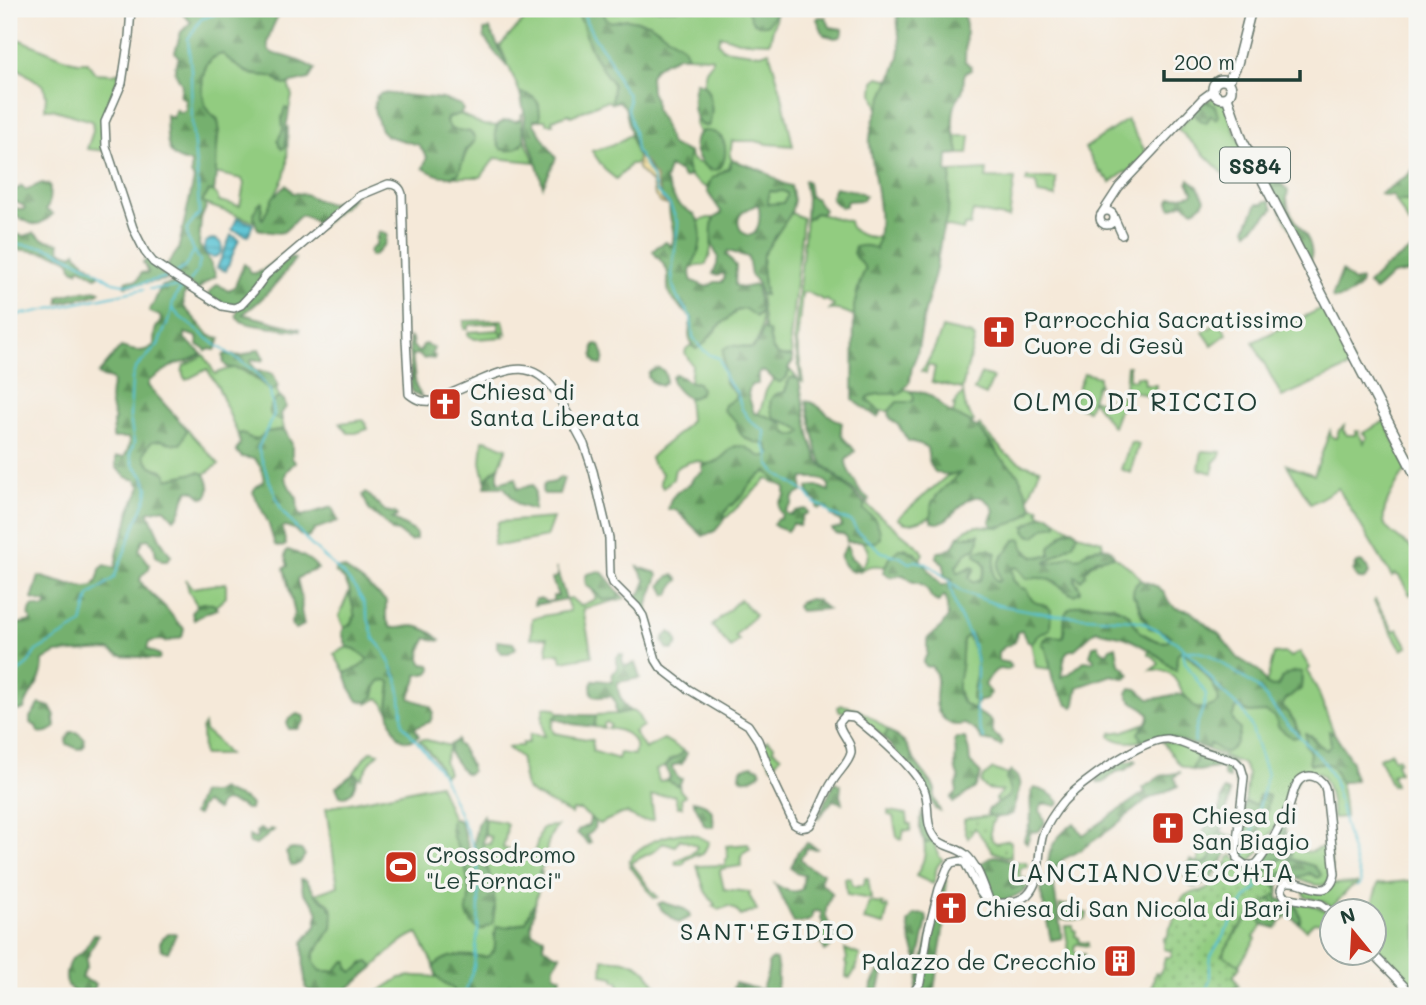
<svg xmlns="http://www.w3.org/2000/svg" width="1426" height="1005" font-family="Mali,sans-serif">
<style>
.green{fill:#92cc80;stroke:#58845a;stroke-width:2}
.forest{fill:url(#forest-firs);stroke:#4a7651;stroke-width:2;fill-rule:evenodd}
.sand{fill:url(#sand-dots);stroke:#868c69;stroke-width:2}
.park{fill:url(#park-dots);stroke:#58845a;stroke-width:2}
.water{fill:url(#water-rules);stroke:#3c8084;stroke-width:2}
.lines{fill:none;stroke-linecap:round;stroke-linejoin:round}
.stream{stroke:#58c2d3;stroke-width:2}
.tertiary-casing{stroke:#6a796e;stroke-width:10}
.primary-casing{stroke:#6a796e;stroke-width:12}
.tertiary{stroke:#fff;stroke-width:7}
.primary{stroke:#fff;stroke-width:9}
.labels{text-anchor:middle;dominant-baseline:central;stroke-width:7;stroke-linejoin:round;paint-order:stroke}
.shield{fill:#f6f6f2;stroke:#60746d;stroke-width:2}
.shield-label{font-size:21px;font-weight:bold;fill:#1f3d34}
.poi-label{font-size:23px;fill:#1f3d34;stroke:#f6f6f2;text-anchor:start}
.neighbourhood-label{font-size:24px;letter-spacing:2px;fill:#1f3d34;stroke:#f6f6f2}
.quarter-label{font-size:26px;letter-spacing:2px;fill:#1f3d34;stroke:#f6f6f2}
</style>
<defs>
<pattern id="forest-firs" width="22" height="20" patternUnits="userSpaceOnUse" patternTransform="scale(1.75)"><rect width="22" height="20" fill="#75b06e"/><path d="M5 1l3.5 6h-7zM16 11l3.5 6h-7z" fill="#5f905b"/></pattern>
<pattern id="sand-dots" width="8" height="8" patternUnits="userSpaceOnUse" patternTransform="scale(1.75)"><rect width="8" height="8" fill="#eeda9e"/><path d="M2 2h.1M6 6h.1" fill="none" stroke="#ccbc89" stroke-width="1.8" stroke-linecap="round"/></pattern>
<pattern id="park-dots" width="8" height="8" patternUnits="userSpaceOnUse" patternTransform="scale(1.75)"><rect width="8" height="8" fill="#92cc80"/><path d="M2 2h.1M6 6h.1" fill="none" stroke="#77a76a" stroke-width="1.8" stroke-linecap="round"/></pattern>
<pattern id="water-rules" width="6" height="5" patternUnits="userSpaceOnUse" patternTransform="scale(1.75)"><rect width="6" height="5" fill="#58c2d3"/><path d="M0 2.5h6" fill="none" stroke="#489fac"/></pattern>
</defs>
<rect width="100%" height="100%" fill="#f6f6f2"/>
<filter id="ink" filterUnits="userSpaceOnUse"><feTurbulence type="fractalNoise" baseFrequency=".0143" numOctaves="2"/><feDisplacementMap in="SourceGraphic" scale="14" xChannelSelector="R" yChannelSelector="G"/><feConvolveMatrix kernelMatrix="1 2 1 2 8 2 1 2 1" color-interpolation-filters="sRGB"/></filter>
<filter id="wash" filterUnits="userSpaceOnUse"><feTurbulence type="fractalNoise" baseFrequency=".00686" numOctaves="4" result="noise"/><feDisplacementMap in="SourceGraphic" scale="28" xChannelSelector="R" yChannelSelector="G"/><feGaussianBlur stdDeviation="1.57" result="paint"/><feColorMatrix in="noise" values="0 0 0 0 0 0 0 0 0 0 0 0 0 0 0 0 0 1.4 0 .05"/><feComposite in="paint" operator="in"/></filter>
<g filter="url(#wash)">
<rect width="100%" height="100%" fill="#f5e9d9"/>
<path class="green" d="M534,9H575L582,22L589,45L602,69L613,84L612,103L608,101L603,102L571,116L569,114L552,120L553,124H547L545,120H540L539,104L520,93L500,46Z
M603,9H747L754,23L767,25L777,11L770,42L738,41L724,36H720L718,42L723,49L761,54L769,51L781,91L793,146L768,144L755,141H732L730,156L732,160C727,175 712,172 707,188C689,179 684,173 689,153L692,160L702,164L710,171L703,131L699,133L695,124L696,119C699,125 702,127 708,126C714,114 712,94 703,84L706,70L712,62V58L708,57L688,56L683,47L649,23L627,19L611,22L605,18Z
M11,36L69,60L78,62H87L95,73L113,74L120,72L104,116L106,151L87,149L93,131L92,121L52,109H45L46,96L44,86L13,65L9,59V41Z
M223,54L246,72L255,75L272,76L281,84H288L292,96L289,110L285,108L284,110L283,130L278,140L286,146V130L288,128L287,165L284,177L262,220C258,214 263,208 262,202C254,207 253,214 255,222L202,203L209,191H213L216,194L219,201L240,206L244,184L242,179L215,173C215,155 220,137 218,119C214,117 212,115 209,111C198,96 199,57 223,54Z
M879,77L890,80L878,109L873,93L874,81Z
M1215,98L1226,104L1234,130L1247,157L1225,175L1178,129L1193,113L1207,122L1211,115L1217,117L1215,106L1205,101Z
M460,114L483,125L497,126L495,131L522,145L525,139L535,162L495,158L481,177H451L457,175C465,161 462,155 474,142L470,132L451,129L446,122L447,118Z
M1127,120L1147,154L1127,173L1125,172L1110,183L1107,177L1105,178L1102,172L1100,173L1085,148Z
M630,134L638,158L637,164H630L625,171L616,179L605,170L592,151C605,147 620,144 630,134Z
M956,136H970L968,154H959Z
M987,170L986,178L1015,179L1009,218L973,211L970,226L964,225L963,230L944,226L948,212L951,172Z
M1027,178H1056V197L1038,194L1036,183L1026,182Z
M769,191L775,192L783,191L787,193V197L783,203L767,205Z
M1415,194H1417V220L1409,224L1396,201H1408Z
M791,213L803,218L790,340L792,356C772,359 771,347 769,331H766L764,327L760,294L765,295L762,266L763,255Z
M815,213L849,221C850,234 867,238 879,237L876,250L864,265L866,269C858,282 854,301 854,316C847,312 838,309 830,310L834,306L827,300L825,301L807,292L802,293L797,343L803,382L801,381L794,338L806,219H809Z
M708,218H714C709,233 715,252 705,265L690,267C700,250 701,240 699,221Z
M1322,308L1354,365L1282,397L1253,342Z
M745,309L759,315L761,311C762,326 762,338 751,349L741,346L723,350L725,382L736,392L735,398L725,405L737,422C737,440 753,441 767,445L771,454L765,457H761L735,446C725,454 718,464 705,464C696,457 684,463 675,469L673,479L663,488L660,483L662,473L652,463L650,458C663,444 680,436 690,420L688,398H692L695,382H690L692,365L685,353L686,349L691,345L696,349C703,344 708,339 714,332C720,324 729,319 736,311Z
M503,320L506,334L500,331L504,337L475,339L468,335V332L499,330V323L468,325V329H464V321Z
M1219,322L1227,334L1212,345L1203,332Z
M942,328L972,335L975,338L962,389L932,382L935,367L928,365L926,373L921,371C928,364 939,339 942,328Z
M204,355L215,374C239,364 237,367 257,380C262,384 266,386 270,391L277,388V392L280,397L276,399V419L282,420L284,429L267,432L259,439L253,440L242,433L238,435L218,387L207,369L186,380C182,375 181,371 184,366Z
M1127,366H1129V379L1135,380L1136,376L1144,377L1145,385H1156L1154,398L1125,388Z
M788,368L799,380L794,377L787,383L785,392C782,393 778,393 775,395C767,400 771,413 775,419L788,422L802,431C798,437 792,436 786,433L781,422L769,417L757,415C763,408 762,402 765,394C766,388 771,384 773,379L780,382L786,378L789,372Z
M1084,373L1099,377V386L1097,385L1092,399L1108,404L1112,393L1124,397L1122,409L1120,408L1113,427L1092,400L1088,410L1072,405Z
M981,374L993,378L986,395L974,390Z
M904,389L911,391L914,397V401L912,402H897L889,411H880L867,400L868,397L878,394H899Z
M963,393L966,409L974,421L972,423L953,414L955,406L953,405Z
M364,420L368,429L356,433H348L340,423Z
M1385,421L1407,468C1399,481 1375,513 1387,528C1392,535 1409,545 1417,552V591L1410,595L1399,576L1395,574L1392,577L1338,488L1311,504L1287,465L1314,475L1330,431L1331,436L1334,438H1336L1339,430L1344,426L1343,430L1347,435H1355V431H1359L1358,433L1364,443L1367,437L1363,433Z
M979,425L1007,455L1023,464L1040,469L1028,499L1017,473L1002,460L993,445L977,427Z
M187,429L219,464L205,474L199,472L166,479L163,470C152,467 147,465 144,454L151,441L160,439L175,445Z
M483,440C493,440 498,447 507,448L499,467L494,470L485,480L481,462Z
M1131,442L1139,444L1130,473L1121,469Z
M1202,451L1221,452L1220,456L1213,463L1214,466L1212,473L1199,469Z
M767,471L779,484L767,479L725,519L724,514L728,508L743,496L747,488L755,479Z
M960,472L932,502L931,517C919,520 907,529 898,518L947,476Z
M864,503L921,549L923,553L920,560L915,553L905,548L889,558L885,567C874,564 867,566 858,572C864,562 875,555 862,542H876L880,535L874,518L864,510Z
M1033,507L1040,508L1038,512L1043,515L1026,526H1053L1057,525V521L1071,529L1065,532L1050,547V555L1035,558L1022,546V543L1015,540C1003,559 996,556 1001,580L997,582L993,578L995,553L989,549L976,551L975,555C986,564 988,566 980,580L976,582H973L969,577L974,571L968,568L958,573L956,567C963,559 965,550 976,548L979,539L959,536L967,529L976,526L1001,527L1030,513Z
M553,518L546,537L504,545H493L498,522Z
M1078,534L1102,541L1103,547L1088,550L1081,558H1076L1071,555C1065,558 1051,564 1046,564C1056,553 1071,549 1078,534Z
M1110,556L1113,557L1114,556C1123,563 1136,570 1141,580L1136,584L1133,595C1140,603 1138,608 1142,616C1146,624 1163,633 1171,636L1168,641L1159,642L1140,632L1128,613L1112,605H1078L1063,637L1048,636L1046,649L1051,669L1036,667L1031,643L1034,641L1037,636L1050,629L1040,604L1035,603L1031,600L1013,580L1012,568L1017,567L1026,578C1052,576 1051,582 1071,594L1078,584L1075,581L1074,578L1075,576L1080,580C1087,566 1095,559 1110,556Z
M186,579L192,588L226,583V597L216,606C210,602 203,603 197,605L189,592Z
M592,588C601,597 615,591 625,598L583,609L592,656L562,661L560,653L548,654L547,637L531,638L532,618L570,611L566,599L571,598L580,606L596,599Z
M349,592C353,610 360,617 344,628L339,616Z
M740,599L755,615L737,634L735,637L739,640L731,648L712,626Z
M1375,600L1394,631L1398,629L1408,647L1402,650L1374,602Z
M967,635C975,646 977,661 976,675C975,683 972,690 972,699L979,701L977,704H974L975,710L962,702L957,685L961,668L963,640Z
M347,647L355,649L368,659L367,661L358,668L345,673L334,654Z
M1148,650L1160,657L1169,666L1177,664V656L1180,651L1186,654C1199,666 1217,684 1219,702C1211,708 1204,709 1194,708C1191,702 1187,698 1183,693C1174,677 1172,668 1151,670L1159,664L1155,658L1148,654Z
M1300,652L1310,668L1307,671L1317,689L1334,733L1330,732L1331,745L1327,750L1320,746L1311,735L1306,738L1305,744L1310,752L1309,762L1311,764L1327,762C1343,774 1343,799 1345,817L1333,818C1330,799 1330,759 1299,776L1280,820L1258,853L1249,862L1242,860L1239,856L1241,836L1258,834L1268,809L1259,796L1256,805L1245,802L1248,774L1243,764L1207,749L1210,744L1216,747L1235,724L1232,717L1237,707L1249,713L1266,711L1299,733L1294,720L1282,706L1286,699L1301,689L1302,673L1282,678L1276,687H1272L1266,684L1274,654L1285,653L1291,657Z
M387,679L391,683L388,705L390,713L379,698L367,704V702L374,696L376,687L380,681Z
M842,705C860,708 874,719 888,730L884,738C870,725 859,711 839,711L838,707Z
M544,707L554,708L560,713L554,719L552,728L554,733L593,740L592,751L618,759L620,753L634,755C640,737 623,730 608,728L611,726L607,722L604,724V728L594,727L596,715L616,714L632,711L638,715L643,726L634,732L645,749L664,739L684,751L681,755L669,760L666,766L656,770L659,781L668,780L679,786L680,790L685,796L681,798L682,807H678L674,795L651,796L654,820C644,822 635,820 627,813L621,814L599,824L580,810H572L571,814L531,793L526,788L520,757L508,748L514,746H522V743H528L530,734L544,736L542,718Z
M1146,723L1142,727L1140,740L1144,741C1133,742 1120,744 1110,736L1111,733L1124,731Z
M204,725L205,731L217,741L228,755H203L202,729Z
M423,739L450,746L444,761L448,773L444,775L433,756L419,740Z
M767,740L774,745L773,750L781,756L773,766L770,764L763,745Z
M1162,741H1166L1193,749L1197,758L1192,770L1180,765Z
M372,751L379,753L371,761L361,778L353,774L365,757Z
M1391,752L1394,759L1398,758L1399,761L1396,763L1399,772L1392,775L1395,785L1392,786L1379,758Z
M993,769L1008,775L1006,778L1010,791L1009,796L998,803L996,799L1002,791L987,789L981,783L983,777Z
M439,784L464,847L484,929C508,906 483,871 483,844H490L491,837L485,835V819L504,822L507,824L506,835L503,848L527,856L532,855L534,853L541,830L544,827L557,826C547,838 546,851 544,867L543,864L539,873L542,872L535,904L532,907L526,922L502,928L494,934C495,946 499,950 487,957C469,956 449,952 434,966L417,933C399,940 387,955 373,968V965L363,963L356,971L352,972L348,968V962L334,971H321C302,954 325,946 329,931C331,924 331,915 332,908L326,901L315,894L338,886L326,808Z
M888,811L907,814L908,824H911L910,831L904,830L902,839L897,837L893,816L888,815Z
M1285,826C1286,841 1296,855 1312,851C1318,849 1324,846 1330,845C1332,877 1336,897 1297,878C1306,874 1307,872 1317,877L1313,866L1292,859L1288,869L1275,877L1268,885L1262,873L1269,868L1274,871L1279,864L1275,861L1290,857L1292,852C1283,844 1282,837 1285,826Z
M683,833L696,835L709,842L703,854L698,856V853L687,859L683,864H675L676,861L694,852L697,847L695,845L680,839L675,846L666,843L662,844L653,852L632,862V865C642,875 647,888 658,897L654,898L630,866L629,860C642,842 663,836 683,833Z
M931,835C937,844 934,854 943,860C931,869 939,875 933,884L916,876C922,865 927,855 924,842L927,843Z
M1213,838L1217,839C1216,849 1210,868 1197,862L1202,852H1203Z
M748,844L750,849C741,852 740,857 741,866L721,869L720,872L724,889L750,892L749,895L757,910L741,916L736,910L729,906L719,910L712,906L715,905L705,891L697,866L725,865L726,859L728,857L726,846Z
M1012,862H1026L1027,867L1020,868V878L1027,879L1028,887L1024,891V889H1012L1009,882L1015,876Z
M845,878H851L852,886L858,887L859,885H864L865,878H868L871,899L847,895Z
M1417,880V994L1374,949V911L1370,910L1378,884Z
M1357,883L1358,885L1351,887L1332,907L1324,902L1305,897L1303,886L1316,891L1334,884Z
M1270,899L1276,905L1274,912L1254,937L1256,939L1239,965L1222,956C1236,930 1248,916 1270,899Z
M1294,901C1308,904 1321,905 1331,916V944L1321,923L1314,922L1306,930L1299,923L1301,918Z
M869,902L883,904L882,906L884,908L887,906L888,908L884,925L864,920Z
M1060,905H1068V910L1087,913L1086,919L1062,920Z
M1065,926H1073V930L1076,931L1075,936L1078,937L1079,942L1088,943V946L1076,944L1074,948L1075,953L1084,954L1083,959L1070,957Z
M845,949L860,955L855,971L850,978L846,977L847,966L845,962L847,959Z
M603,959C636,961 642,962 659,990L658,996H620L619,982L614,981V977L602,975Z
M412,976C433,976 448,975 458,996H372L400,978Z"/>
<path class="forest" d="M180,9H282C277,17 264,41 269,50C272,55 279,55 284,56C295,59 305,63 315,69L309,79L284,85C281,83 278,80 275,78C269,75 263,76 257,75C244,73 232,63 223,54C199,57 199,92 207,109C211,116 218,117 219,126C220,132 217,137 217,142C216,159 217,175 214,191H209L202,202L207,205L201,219L199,245L210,262L216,276L205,283L198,290L168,270V264L178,250L194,179L191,174V163C185,161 178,160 174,156C165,148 167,127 166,115L172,118L176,109L180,113L186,110L185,99L180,96L182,85C177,75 171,70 179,58L175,52L181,32L191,22L183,14V9Z
M575,9H603L605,18L611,22L627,19L649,23L684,47L688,56H678L665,62L655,68L650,76L651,92L655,100V109L662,120L671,145C677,149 683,148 689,153L686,168L690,176L683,178L680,172L669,167L665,181C669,188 673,199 679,205C687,212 696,211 699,223C701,231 701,242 699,250C696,262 686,268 692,281L707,287L715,282H722L725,277L723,273L718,276L713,274L717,265L718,256C710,246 710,230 714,218L722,213L707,191L711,179L729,168L732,160C743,164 755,167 765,172C774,177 782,185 791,186L794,200L791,213L763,255L762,266L765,295L760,294L758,284L751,275L748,257L728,251L726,254L736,266L735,285L741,288L756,285L761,311L756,317L745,309L736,311C729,319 720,324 713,332C708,339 705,345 696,349C686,341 689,330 692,318C686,312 671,301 669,293C666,286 670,277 667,270C664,263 657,258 653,251L658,246L666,242L671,247C679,230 666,220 670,204L663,201C658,186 655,176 646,163C642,158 638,158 635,151L625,107L619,101L612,103L613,84L602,69L589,45L582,22ZM769,191H783L787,193V197L783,203L768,204ZM758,204C760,210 760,215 759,222C755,250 729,227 742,213C746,209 753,207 758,204Z
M747,9H776L777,11L767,25C753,26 751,21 747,9Z
M899,9H963L966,26L965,61L971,67V70C961,74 965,78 963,88C961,97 961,90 958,98C955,104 953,114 953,121C952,132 958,142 959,154L948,155L947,172H951L948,212L941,237L936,269L924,315L917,354L912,366L910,381L900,394H878L868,397L867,400L880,411L881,413L877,417L853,400L854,306L863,274L866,269C862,262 856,261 853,253L855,247C863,245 870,245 876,249C884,216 876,192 872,159C871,152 869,144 870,138C873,109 892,84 899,56C903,40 894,24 899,9Z
M819,17H826L830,27L843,29V33L840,37L835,38L824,35L817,19Z
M490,29L508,67C503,63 486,42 484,37C484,34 484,32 484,30Z
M696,82L703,84C712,94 714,114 708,126C690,126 691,95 696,82Z
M382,93L443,99L461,105L463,110L460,114L447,118L446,122L451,129L470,132L475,137L474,142L466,150L459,173C447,180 434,175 423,168L427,157L419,145L387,136L381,130L375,113L374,107L377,96Z
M520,93C538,95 540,103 540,120H534V124L556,158L543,186L535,157L524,128L525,116Z
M1205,101C1216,106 1215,104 1218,117L1216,119L1211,115L1206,123L1199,119L1193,113Z
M285,108L289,110C288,122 283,134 286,146L282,149L279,145L278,140L283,130L282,118Z
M522,113V127L525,139C519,149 512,153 501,149C491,133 494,117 516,121L521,119Z
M703,131C719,130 727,140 725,155C719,195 677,144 703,131Z
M1417,165V194L1408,201H1396L1392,195L1386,196L1380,194L1408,175Z
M1189,179L1198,187L1205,199C1202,205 1199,208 1193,210L1183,203L1171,208L1169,201L1171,198L1192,194L1193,191L1188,182Z
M805,180L808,182L810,196L815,198L824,210L821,214L815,213L807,220L806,219L807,198L804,181Z
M1272,180L1282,184L1288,191C1280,220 1322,235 1309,264L1268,185L1269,182Z
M42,183L50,185L49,204L46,210L53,214C49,218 39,226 33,224C30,224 25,220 22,219C19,217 15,217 11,215L10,212L12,207L23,210L25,208L24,206L16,202L9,201V188L13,190L20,188L21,186L26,190Z
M286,185L293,193L305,194L317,200L330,204L354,197L319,228L312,219L301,215C297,218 287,230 283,232C277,234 264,231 258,229C253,219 251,209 262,202C263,208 260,212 261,218L263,219L273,197Z
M835,187C845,190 858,189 866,196L862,200L848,201L846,202V206L840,207L834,202L831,197Z
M1265,201H1270L1273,209L1248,232L1246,228L1257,204H1262Z
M379,232L387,234L385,244L374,256H371L369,252L371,248L376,246V239Z
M9,233L23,236L34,233L42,239L59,243L60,251L73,255L76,251C81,264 91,262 99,275L96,277L81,268H79L77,271L72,269C71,264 72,262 67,259C57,252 22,250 9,249Z
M1412,250L1414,251L1417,256V271L1392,275L1375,291L1368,284L1384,268Z
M282,256H287L242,302C229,309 219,302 208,295L211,290L218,284L228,291L235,286L244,264L248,267L250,273C264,275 270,262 282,256Z
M291,257L295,259C282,278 262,301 243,314L300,329V331C287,329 248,327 239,320C235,316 237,314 238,309L269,275Z
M147,259L168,279L165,280L125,286L124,284L128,280L136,281L139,278L141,273L148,272L143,262Z
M1342,271L1353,282L1361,280C1362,291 1345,298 1334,299L1332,297Z
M175,283H179L189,289L183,296L184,307L202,327L210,336L221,338L215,350L210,349L206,351L204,348L198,345L197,337L185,333V339L202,354L186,362L175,364L149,381L148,386L187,429L181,444C167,445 166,437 151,442L144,454C148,470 156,466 167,474V479L199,472L205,474C209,483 212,490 205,498L201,497L194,491L189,490C179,501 187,507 174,519L164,508L148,512L160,539L171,556L167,561H162L156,556L154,544L148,539L143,540L139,550L150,565L148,570L142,575L140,580C146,592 155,597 164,606C171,613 175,622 184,628L182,637L166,642L160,640L149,642L147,649L160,655L159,659C151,660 148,658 140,657C126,655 123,660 110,650L56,653L43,661C43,685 30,688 24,709L19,711L9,707V626L31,621V618L29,616L31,608L34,606L43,608L50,604L32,599L39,576C49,579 87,592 94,585C98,581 99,574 100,569L105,565L115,568L119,545L127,525L130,510L141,487L136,480L126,477L116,467V457H124C128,451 131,445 128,438H113V422L115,420C110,405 108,397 113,382L111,379L103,377L98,374L121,347C134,351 143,354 154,345C154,341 154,332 156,328C159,322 162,323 160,316L150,312L149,310L154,303L161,286Z
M99,290L100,292L95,295L59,303V297L77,292Z
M764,327L766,331H769C770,347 772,359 792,356L793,361L788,368L789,371L786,378L780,382C772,381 770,372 761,371L758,373V384L751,385L748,394L754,413L766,416L783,423L786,433L794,436L800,434L802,431C794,425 785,421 775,419C771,413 767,399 775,395C778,393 782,393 785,392L790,378L795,377L799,380L810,438L818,460L824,467L864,503V510C874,517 881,525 880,538L876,542H847L845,535C839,533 836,536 832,529L839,528L842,526L840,521L832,516L826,507L819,509L817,508V502L808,493V487L817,486L829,491V485C820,474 815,479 803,478L802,485L803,491L793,497L792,504L785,511L787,514L792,515L796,511L805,509L808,511V513L803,515L799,526L793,523L787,531L776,527L773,524L777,519H780L782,514L780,512C777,505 780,501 785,496V487L779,484L767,471L755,479L747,488L743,496L728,508L724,514L725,519L715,531L703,536L678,512L675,510H668L671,499L677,492L690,484L694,477L703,472L702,465C707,464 714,464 718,461C726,456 730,445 741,446C754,447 756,462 771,454L767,445C753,442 737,439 737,422L723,410L725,405L735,398L736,393L725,383L723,350C730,342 742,347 752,349L757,344Z
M409,337L412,339L413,346L417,351L420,352L423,345L425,344L434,348L432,354L435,356L434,359L427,358L424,359L417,354L412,355L416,387L422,397L413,393L411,388Z
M597,344L600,345L604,356L602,365L597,364L593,358L594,345Z
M259,349L264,359L261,361L252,359L251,363L256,370C271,374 272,368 278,386L272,391L267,389L264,384L245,370L227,367L224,363L223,356L225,354L242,356Z
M658,368C665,370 666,374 666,381L661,386L652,382L648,377L649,372Z
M676,374L690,382L698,383L701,389L700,393C689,404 679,393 672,382V377Z
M911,391C931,391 934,400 948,411C956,417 965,418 972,424C985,432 991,446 1000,457C1005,463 1012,467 1016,472C1024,482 1026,496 1033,507C1027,520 1005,528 992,526L990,521L994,510C973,474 954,523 937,523C935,523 933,522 931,521C931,516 930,508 932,503C937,491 952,483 960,473C935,477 930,474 927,448L920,444L908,441L899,426L890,418L889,411L897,402H911L913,401L914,397Z
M280,397L284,400L286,407L281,414L282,420C265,417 267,405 280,397Z
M806,401C820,403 828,418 842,423C838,440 847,439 855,451L846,460C846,469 850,473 855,481C858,485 856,487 860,491C863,494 866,496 869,499L868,503L824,465L818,454Z
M284,429L292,444V458L295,462L286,472L285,478L290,488L297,498L298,513L302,516L332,507L338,521L315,529L311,535L307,537L300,535L294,529L285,526L282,528L286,545L282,547L275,545L268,522L253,492L255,488L264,480L261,468L255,459L242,457L236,451L240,444L238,435L241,433L254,440L259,438L267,432Z
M499,467L498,472V483L516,478L517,489L533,485L535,492L534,510L518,505L504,487H485C486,478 491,471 499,467Z
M560,477L564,478L559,494H544L542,491L544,484L555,482Z
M365,493L370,496L385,511L395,513L397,516L392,519L414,531L416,534V539L410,541L398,532L392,531L384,522L369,510L363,495Z
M1043,515H1049L1057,521V524C1054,526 1050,525 1047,527C1038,531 1035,543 1025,531L1026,526Z
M1073,529L1078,534L1073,544L1046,562V564C1051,564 1066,558 1071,555L1076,558L1081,557C1086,551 1088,551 1096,549C1106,547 1110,545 1114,556L1096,559L1085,570L1086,575L1081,580L1075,576V581L1080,588V592L1074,595C1066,592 1062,586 1055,581C1046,576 1036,579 1026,578L1017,567L1012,568L1013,580L1021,588L1026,589C1036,612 1038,597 1051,610L1050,629L1037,636L1034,641L1031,643L1026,640L1022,631L1017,632L1015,642L1004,647L998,652V661L1009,663L1011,667L1008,670C1005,670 1003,669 1000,669C994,669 987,681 985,685L991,693C987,699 983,702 975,701L972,699C972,690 975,684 976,675C978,662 975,647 968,635L963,640C962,649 962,658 961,667C960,679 954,689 961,700C965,708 988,716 992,722C992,724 993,732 993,733L1003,742L1001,746L993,742L982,740L976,731L965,724C956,726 951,726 944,719C926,701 946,682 931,666L927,667L923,663L927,654V639L941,627L948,617L946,597L944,596L938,602C927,598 932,592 924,586C916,580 922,585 913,582C911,581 905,576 903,575L890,577L883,572L889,558L899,549C917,547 931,575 942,586L951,582L953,579L944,576V565L936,556L938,552C950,552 954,546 959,536L963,537L979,534V539L976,548C965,550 963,559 956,566L958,573L972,566L975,568L969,577L973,582H976L980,580C989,564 986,564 975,554L976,551L989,549L996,553C994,561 991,576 997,582L1001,580C992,561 1006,555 1015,540L1021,539C1024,558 1035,559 1050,555V547L1065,532Z
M846,546L849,549L851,558L859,563L860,568L854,572C847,570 839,562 841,554C841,554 846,547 846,546Z
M288,550C298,553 313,560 318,569L304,574L297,579C299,589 304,602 301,611L304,625L296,629L292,626L291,622L295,614L284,568L288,566L285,556L286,551Z
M1361,562L1367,567L1369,574L1364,579C1357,580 1355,577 1353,571L1357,563Z
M638,567L657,573L658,576L648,604V617H646L631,598L641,593L646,581Z
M340,568L345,569L361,580L386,601V618L390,627C398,630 405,626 413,626C422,627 434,633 440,640L439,641L427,638L421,649L420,659L423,664L430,665L432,669L429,673L417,675C418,683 411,690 410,698C421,705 440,702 430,722L416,727L415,729L419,736C417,737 411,741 408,741C395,741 389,718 389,707C388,700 391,691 391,683L387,680L380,681L376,687L374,696L367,702L358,701L350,688L345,673L358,668L367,661L368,659L355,649L347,647L342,633L344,628L352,623L355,617L349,589L344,579L336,573L335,569Z
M556,568L566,599L534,605L535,599H542L546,602L553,601V596H558L552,579L558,576Z
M599,571L602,572L620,594L617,599L602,600L595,592L586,585L585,578L587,574Z
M674,575L679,580L672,587L669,595H666L661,585L669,576Z
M1141,580L1156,586L1164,593L1169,602L1176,608L1190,611L1209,627L1219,634L1238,658L1259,671L1266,684L1272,687L1278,686C1283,675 1290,670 1302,672L1301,689L1286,699L1282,706C1290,715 1299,725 1298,737L1292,738L1278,727L1275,717L1266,712L1249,713L1237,707L1232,717L1235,724L1240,729C1239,740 1235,749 1224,753L1210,744L1207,749L1165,736L1144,741L1141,740L1138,733C1140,730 1144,727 1146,724C1158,706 1131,709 1127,693L1130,688L1137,689L1149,699C1171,699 1180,684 1195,708C1204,709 1211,708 1219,702C1218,685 1199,665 1186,654L1180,651L1177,656L1176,671C1169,667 1165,660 1159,656C1149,650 1139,644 1129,639C1118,634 1107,635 1096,630L1075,649L1068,651L1065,655L1061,677L1069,674L1084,661L1093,662L1094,659L1090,655L1093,646L1098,645L1102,651L1107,653L1110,648L1116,646L1119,664L1126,669L1130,675L1126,679L1112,675L1078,687L1075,704L1073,707L1068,705C1065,699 1054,686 1053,681C1049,668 1051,655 1042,643C1046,634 1054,637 1063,637C1066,630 1063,622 1065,615C1070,597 1113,605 1125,612C1131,615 1133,623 1138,629C1143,637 1157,642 1166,642L1171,636L1159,630L1149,628C1142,617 1142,604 1133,595C1133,587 1135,585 1141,580Z
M809,599L816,600L827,609L800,611L797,607L799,603Z
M202,603L213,604L217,609L208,612L194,620L192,613L197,605Z
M670,632C676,635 678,640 677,646L672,650L668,649L663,642L664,637Z
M497,641L513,643L516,648L509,653H502L497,648Z
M620,654L623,655L622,661L625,666L635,663L640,678L618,682C616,690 623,706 630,711L616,714L615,701L611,696L598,697L592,695L591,685L593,681L598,680L612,682V675L617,668V657Z
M40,704L50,707L55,716L54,721L56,727C51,731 45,734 38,732L36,726L30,723V717Z
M560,713C572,714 584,716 596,715L594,727L572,724L554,718Z
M297,714L303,716L305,720L298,729H289L287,723L289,719Z
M888,730L906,744L915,761L933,785L935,790L934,798L940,811L935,809L922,783L884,738Z
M1329,731L1334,733L1352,762V771L1356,780L1347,782H1339C1333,762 1329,762 1311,764L1309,762L1310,752L1305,744L1306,738L1305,733C1314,736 1317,747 1327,750L1331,744Z
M71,732H76L84,738L85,745L82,748L78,749L67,744L66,741Z
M956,738H965L969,751L970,762L981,774L975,788L953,803L951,798L957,792L956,786L959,778C951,763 959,757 954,741Z
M457,740V744L461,747L471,767V771L467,774L463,772L450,754V745Z
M1193,749C1202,752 1225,758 1232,763C1239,768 1239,777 1238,785H1235V773L1231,767H1228L1229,779L1225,778L1222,767L1198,771L1192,770L1197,758Z
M684,751L687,753L682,764L673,765L672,768L678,778L682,779L679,786L666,780L670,778L666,766C672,756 679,759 684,751Z
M1124,759L1127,762L1135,760L1136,762L1125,770L1116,772L1103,783L1097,782V776Z
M752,765L759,768L761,772C757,778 749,780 742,779L740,777L741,769Z
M1011,771C1029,784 1013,797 1013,813C1007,818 995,818 987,814L989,809L1009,796L1010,791L1006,778Z
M1181,772L1174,777L1178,786L1146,800L1112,828L1076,853L1063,859L1057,866L1055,873L1054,888L1062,938L1051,940L1040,888L1047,887C1049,854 1045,845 1074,823L1083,835L1145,792L1143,788L1161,776Z
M353,774H356L358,777L352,792L344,797L340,796L336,787Z
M835,782L841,785L840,795L842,803L833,800L817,819Z
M1034,788C1042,789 1055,795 1059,803L1057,806C1051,806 1048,801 1041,805L1040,810L1045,823L1039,831L1031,832L1027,843L1024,840C1025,834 1028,829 1030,823C1033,811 1027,799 1034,788Z
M221,789C231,797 244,795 251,805L250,809H245L240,805L225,801L220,803L217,810L205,803L201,806L197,815L193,814L201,793H214Z
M1224,790L1229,792C1230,806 1223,817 1222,831L1223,833L1234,836V842L1212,878C1206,884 1198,888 1190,886V879L1184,876L1185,870L1190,860C1194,861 1198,864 1202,864C1211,865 1216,846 1216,839H1212L1203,852L1197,849L1207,823L1214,828C1220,820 1220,800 1224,790Z
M1262,794L1269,796C1267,811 1261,836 1247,844L1243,842L1241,836L1245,802L1256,805L1259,796Z
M693,801C710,804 715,810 713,827H708L703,824V821Z
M922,813L932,839L931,842L927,843C918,837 919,823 922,813Z
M483,815C487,826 483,836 483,848C483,862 490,873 493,885C494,892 494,901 495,907C495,914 492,916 494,923L481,930C474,927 469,921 467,913C466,907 469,903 469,897C469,886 467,873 464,863C459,846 450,840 451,820L453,818L460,821L469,848L473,851L477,824Z
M1287,817L1283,838L1292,855L1275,861L1269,870L1264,873L1258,865Z
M590,819L594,821C596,828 592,833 586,836L591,842L589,844L577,833L578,830L589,825Z
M260,829L266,832L271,829L274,830L256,845L249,843V836L255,839L257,836L256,832Z
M807,843L818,849L806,848L805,853L800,858C806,867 813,870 823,873L820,882L832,893C825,909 821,917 835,931C836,940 834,947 825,951L817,931V929L822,930L824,927L821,918V912L817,911L812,912V919L805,922L794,923L775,884C784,889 792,895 802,889L804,875L796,873L791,868L798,851Z
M293,849L301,850L305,855L300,863L294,866L291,865L286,853L289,850Z
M993,856C1004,857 1015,860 1016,873L1010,882L1012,889L1021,885L1024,887V891C1014,897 1002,904 992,897L978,868L979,865Z
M1290,859L1314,866L1321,874L1320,877H1316L1310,873L1297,878L1285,877L1279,883L1278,899L1294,901L1301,918L1299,923L1297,922L1289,915L1284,918L1276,928L1264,925L1260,923C1261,917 1266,916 1271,915L1275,908L1274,902L1270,899C1248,916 1236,930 1222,955L1239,965L1240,967L1233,976L1237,983L1194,996L1200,968L1273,885L1275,877L1288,869Z
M301,879L306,880L317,896L328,904L333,913L332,928L314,953V961L316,966L321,971H334L345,961H348V968L352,972C359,970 361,964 368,962L373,965V968L339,996H320L321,995L315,992L312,993L305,987C306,980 304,975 304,968C303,960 304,951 303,942L316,926L318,913L315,905L303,892Z
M943,880L947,881L942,922L944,924L933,996H919L916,989Z
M662,902L684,909L690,913V917L679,923L662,910L658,904Z
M535,904L531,926L532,933L544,937V947L555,954L560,955L554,966V974L561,977L558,996H458C453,985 444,985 437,977C436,976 434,969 434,966C449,951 468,956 487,957C501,949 491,940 497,926C507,929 516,925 526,922L532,907Z
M923,914L926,915L927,921L918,962L911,941L908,923L914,915Z
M170,933H175L176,934L168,952C162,951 160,949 160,943L163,938Z
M94,934L98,935L86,960L87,966L81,978L95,984V988L91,994C69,996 61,983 69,963C72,957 77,956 82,952C86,948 91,939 94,934Z
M772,959L776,960C778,970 780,989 773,996H750L749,995L751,990L733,988L735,983L762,990C763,980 770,975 768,964Z
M881,967H883L884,969L877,996H871L872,984Z"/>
<path class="sand" d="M638,158L645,161L649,170L656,177L657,186L663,201L669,204L667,205L660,203L654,194L652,183L639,170L637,166Z"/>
<path class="park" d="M992,816L995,817C990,825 990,831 992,840L996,843L1009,840L1011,842V858L993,852L975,828L968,838L965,831L964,820L969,818Z
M1233,855L1235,859L1258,865L1279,892L1256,909L1236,931L1222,955L1239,965L1240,967L1233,976L1239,986L1227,992L1225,996H1150L1155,973L1159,974L1163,967L1165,957H1171L1172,951L1164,949V938H1167L1170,927L1172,924L1183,897C1190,892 1197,892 1205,890C1217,886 1223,869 1229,858Z"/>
<path class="water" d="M237,218L253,224L248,236L232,230Z
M231,235L239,239L226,271L217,268Z
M204 248a9 9 0 1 1 18 0a9 9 0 1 1-18 0Z"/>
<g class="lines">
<path class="stream" d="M583,9L586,21L594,37L609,58L619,82L627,93L629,101L628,109L634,132L636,150L652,177L656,191L670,205L678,224L672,274L673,285L677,297L691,317L693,337L701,348L710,355L719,358L726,380L737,393L742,409L751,422L765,431L764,446L769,454V464L776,473L807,493L814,503L824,507L832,515L851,521L857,531L882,552L900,557L909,563L915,561L925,563L935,569L961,591L998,605L1054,615L1133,620L1142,622L1154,628L1176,642L1195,659L1222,692L1242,710L1250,723L1267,775L1255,823L1243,859
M9,243L43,247L54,250L93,269L113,282L124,284H139L167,277
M176,273L185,267L194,251
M190,281L197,272L200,261L188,239L187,229L199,214L198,187L192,126L191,70L188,39L201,19L218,13L219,9
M150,289L180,287
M172,308L179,316L216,345
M9,316L30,313L144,289
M218,346L255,371L270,391L274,414L258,448L268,477L282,511L310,544L346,577L357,591L363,601L374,639L384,651L397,678L401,698L403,725L429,756L442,774L475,850L478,869L479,904L478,930L474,966L464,996
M950,583C952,594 955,608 961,619C966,629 972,637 974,649C983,681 967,706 984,739
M1183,651L1185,662L1206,694C1205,711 1192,728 1195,742
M1188,651H1195L1210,655L1257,687L1282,718L1324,762L1334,780L1348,838L1360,878L1361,884L1357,887
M9,679L27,665L36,651L82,624L89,596L114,578L147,496L148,487L143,476L133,464L130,454L134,443L130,417L132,379L135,369L158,345L171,314L173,302L178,292L186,285
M1204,996L1210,980V966L1211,956L1247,897L1257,888L1255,882L1248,874"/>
</g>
</g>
<g filter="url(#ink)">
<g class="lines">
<defs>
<path id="tertiary" d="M131,9L129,37L122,83L105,122L106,146L133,228L145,252L153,262L174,276L222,306L234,308L241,305L254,291L266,275L359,196L388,184C396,184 400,187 402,194L406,339L409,394C418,401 422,402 433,401C449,394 464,388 479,381C511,367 533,360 556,392L584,444L593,471L609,538L610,575L613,583L637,607L643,616L656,660L661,668L688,689L748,725L758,740L774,782L794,824C800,828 804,829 810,825C820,811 824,794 833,781C838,772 849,763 851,753C852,741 840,734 839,723L845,716L854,717C874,733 917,768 925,792C930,807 924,824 936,839C944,847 956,847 965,854C978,865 984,887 990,902C1002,905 1023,902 1030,892C1042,876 1037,852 1043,834C1048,822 1055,812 1063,802C1079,784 1144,737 1168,739C1176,740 1186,745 1194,748C1207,753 1221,757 1235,761L1241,767L1244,777L1236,850L1237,859L1245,865C1250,865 1252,866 1256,864C1264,858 1284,818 1289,807C1292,800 1293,788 1298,782C1308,770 1324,778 1326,791L1335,874C1328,906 1302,876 1284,883L1281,890L1285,897L1321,904L1332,912
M1100 218a7 7 0 1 1 14 0a7 7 0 1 1-14 0Z
M1102,213L1119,187L1203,98L1214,90
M1114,217L1122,235
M1372,953L1414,996
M911,996L920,983L928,932L939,889L947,869L951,863L955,862L961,861L965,863L980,892L986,900"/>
<path id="primary" d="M1213 89a9 9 0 1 1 18 0a9 9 0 1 1-18 0Z
M1228,82L1237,64L1251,9
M1227,97L1242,140L1417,478"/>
</defs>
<use href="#tertiary" class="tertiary-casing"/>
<use href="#primary" class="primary-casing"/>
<use href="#tertiary" class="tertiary"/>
<use href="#primary" class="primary"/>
</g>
</g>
<defs>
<symbol id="church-square" viewBox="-11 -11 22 22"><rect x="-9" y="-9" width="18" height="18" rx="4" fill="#c8321e" stroke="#f6f6f2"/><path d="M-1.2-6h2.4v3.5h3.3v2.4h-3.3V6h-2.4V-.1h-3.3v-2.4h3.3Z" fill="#fff"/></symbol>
<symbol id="stadium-square" viewBox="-11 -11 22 22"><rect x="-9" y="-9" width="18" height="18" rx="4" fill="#c8321e" stroke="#f6f6f2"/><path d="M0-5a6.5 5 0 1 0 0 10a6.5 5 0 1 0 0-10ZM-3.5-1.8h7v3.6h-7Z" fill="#fff"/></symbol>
<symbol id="building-square" viewBox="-11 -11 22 22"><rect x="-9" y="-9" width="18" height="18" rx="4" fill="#c8321e" stroke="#f6f6f2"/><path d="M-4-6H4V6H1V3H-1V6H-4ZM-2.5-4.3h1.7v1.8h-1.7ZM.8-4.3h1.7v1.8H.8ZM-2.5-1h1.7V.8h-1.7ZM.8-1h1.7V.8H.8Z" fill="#fff"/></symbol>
</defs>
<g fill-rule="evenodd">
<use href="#church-square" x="980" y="313" width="38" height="38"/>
<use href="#church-square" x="426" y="385" width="38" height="38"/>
<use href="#church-square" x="1149" y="809" width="38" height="38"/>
<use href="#stadium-square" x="382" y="848" width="38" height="38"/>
<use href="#church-square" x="932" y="889" width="38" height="38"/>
<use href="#building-square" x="1101" y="942" width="38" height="38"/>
</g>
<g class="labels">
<rect class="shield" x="1220" y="147.5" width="70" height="35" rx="5"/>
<g class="shield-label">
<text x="1255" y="165">SS84</text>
</g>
<g class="poi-label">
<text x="1024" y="319">Parrocchia Sacratissimo<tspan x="1024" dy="26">Cuore di Gesù</tspan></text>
<text x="470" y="391">Chiesa di<tspan x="470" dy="26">Santa Liberata</tspan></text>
<text x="1192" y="815">Chiesa di<tspan x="1192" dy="26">San Biagio</tspan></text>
<text x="426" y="854">Crossodromo<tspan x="426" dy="26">"Le Fornaci"</tspan></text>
<text x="976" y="908">Chiesa di San Nicola di Bari</text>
<text x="1096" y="961" text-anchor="end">Palazzo de Crecchio</text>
</g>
<g class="neighbourhood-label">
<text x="768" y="930">SANT'EGIDIO</text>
</g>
<g class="quarter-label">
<text x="1136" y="401">OLMO DI RICCIO</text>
<text x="1153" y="872">LANCIANOVECCHIA</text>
</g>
</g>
<rect width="1426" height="1005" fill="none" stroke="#f6f6f2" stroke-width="35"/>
<g transform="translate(1353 932) rotate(342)"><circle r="33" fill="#f6f6f2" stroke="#a0aca6" stroke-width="2"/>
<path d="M0-5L12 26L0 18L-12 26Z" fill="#c8321e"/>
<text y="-10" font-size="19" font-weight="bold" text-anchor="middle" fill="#1f3d34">N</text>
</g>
<path d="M1164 70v10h136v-10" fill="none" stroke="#1f3d34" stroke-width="3.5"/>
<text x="1174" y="70" font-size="21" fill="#1f3d34" stroke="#f6f6f2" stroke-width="5" paint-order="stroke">200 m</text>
</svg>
